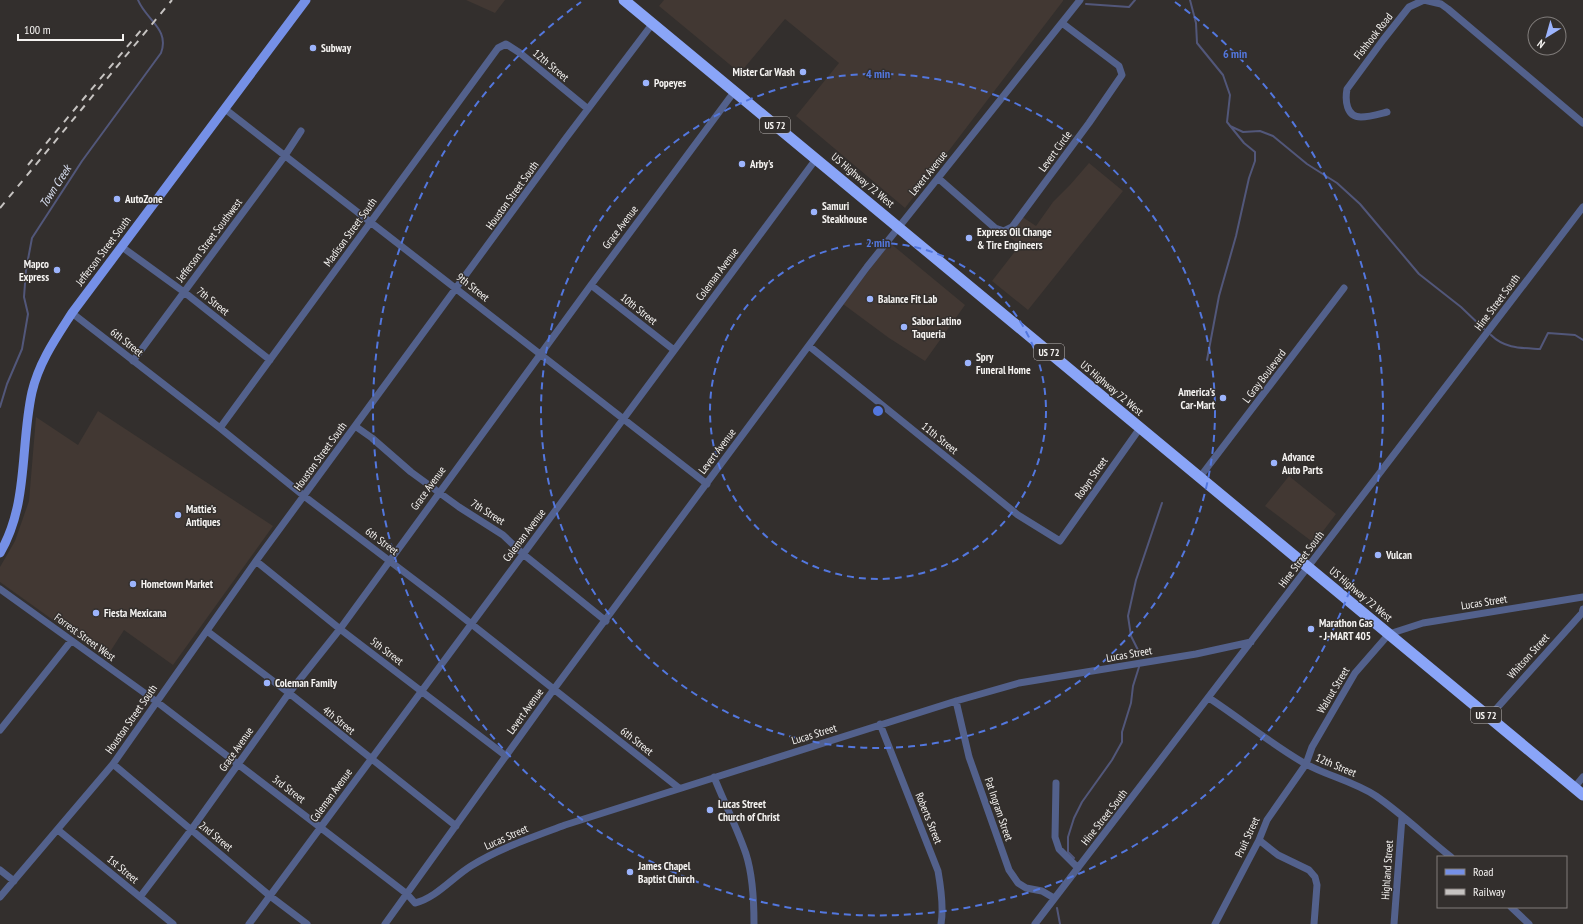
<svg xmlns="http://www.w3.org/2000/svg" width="1583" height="924" font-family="'PT Sans Narrow',sans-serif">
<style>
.built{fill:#423833}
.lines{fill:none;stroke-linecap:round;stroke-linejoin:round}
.stream{stroke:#52577a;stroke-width:2}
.minor{stroke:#53618c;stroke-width:7}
.major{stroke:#7590e7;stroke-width:9}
.highway{stroke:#8aa5f8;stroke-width:11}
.rail{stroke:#c6c3c1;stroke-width:2;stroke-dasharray:7 7;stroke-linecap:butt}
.ring{fill:none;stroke:#5377de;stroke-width:2;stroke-dasharray:7 5}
.poi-dot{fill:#9cb4fd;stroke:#332f2d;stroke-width:1.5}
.labels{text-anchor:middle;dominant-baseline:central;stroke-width:3;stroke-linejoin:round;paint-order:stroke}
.shield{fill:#332f2d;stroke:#bbb8b6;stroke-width:1}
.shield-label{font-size:10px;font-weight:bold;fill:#f5f3f1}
.street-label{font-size:11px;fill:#f5f3f1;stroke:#332f2d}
.poi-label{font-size:11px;font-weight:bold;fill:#f5f3f1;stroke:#332f2d;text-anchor:start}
.water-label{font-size:12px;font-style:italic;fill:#d9e0f2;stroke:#332f2d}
.centre{fill:#5377de;stroke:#332f2d;stroke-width:2}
.ring-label{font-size:12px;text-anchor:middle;font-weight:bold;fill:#5377de;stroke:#332f2d;stroke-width:3;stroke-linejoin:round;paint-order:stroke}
</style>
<rect width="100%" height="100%" fill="#332f2d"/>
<path class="built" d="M466,0H505L495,13Z
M664,0H1063V1L905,208L796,116L839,63L785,19L740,73L659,6Z
M1089,163L1123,191L1028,310L992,281L1020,245L1007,235L1021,216L1036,226L1053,202L1070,185Z
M890,243L965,305L925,361L889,338L843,304Z
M98,411L273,526L173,665L124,630L106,658L0,582V567L15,541L29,501L36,417L78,445Z
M1289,476L1336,514L1314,543L1265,506Z"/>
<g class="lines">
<path class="stream" d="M1190,0L1196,23L1197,43L1223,75L1230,95L1227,122L1244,143L1255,152V161L1249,178L1236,236L1219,296L1207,360
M1086,4L1129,7L1135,0
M1230,126L1243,132L1260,131L1273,136L1307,164L1337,183L1360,204L1419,274L1461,307L1484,329
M1491,335C1505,349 1522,348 1540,349L1548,333L1575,335L1583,340
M0,407L7,384L22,349L28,314L24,297L26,270L32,238L82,161L161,53C170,29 146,20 138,0
M1140,654L1131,636L1128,616L1136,580L1162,503
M1074,858L1068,852V837L1074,818L1082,802L1112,760L1122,742V732L1131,703L1133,686L1139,667
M1057,908L1060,924"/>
<path class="minor" d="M225,109L707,484
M1387,112C1379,114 1369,117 1361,117C1346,117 1345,100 1347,89L1383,40L1409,7L1424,0L1441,4L1448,9L1583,123
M938,178L995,228L1004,231L1012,227L1089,123L1122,75L1119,66L1062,23
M122,247L184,292L270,360
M591,285L674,350
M72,313L220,428L304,496L441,600L679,788
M809,346L1018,515L1060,541L1140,428
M133,361L284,157L301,131
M355,426L372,438L411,472L459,507L503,535L523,554L606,621
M220,428L498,48L506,44L520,53L588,109
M1200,477L1344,288
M256,561L340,629L506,756
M0,589L157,702L407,894L415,903C436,898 453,877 471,866C500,848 533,837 565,825L956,701L1019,683L1196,654L1251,642
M207,631L289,693L456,826
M1209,698C1241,719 1271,744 1304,763C1327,776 1353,781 1376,796C1402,814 1426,837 1451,857
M956,701L969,757L1009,870L1018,883L1026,888L1042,891L1054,898
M1489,717L1582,613L1583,609
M880,724L938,871C941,888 944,907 941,924
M0,730L71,641
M113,764L270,896L307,924
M714,777C724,802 737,828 746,854C753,876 754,901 754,924
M1056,783L1055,837L1059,849L1078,868
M1574,788L1583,777
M58,830L173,924
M1259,840L1278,855L1309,870L1315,877L1317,885L1314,924
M0,870L14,881
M0,897L113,764L256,561L566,138L653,23
M140,897L191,830L289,693L340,629L591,285L734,92
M1511,907L1529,924
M249,924L816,159
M385,924L554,689L867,267L1080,0
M1035,924L1583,207
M1215,924L1259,840L1267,820L1306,764L1312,747L1355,673L1389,634L1423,623L1583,597
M1394,924L1402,817"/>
<path class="major" d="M0,553C29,503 20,446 32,392C39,362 56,338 72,313L306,0"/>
<path class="highway" d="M624,0L1583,795"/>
<path class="rail" d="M28,165L142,29
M0,208L172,0"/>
</g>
<g class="ring">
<circle cx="878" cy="411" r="168"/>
<circle cx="878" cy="411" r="337"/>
<path d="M1175 2A505 505 0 1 1 581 2"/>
</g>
<g class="poi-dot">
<circle cx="313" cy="48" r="4"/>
<circle cx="803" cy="72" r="4"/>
<circle cx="646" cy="83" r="4"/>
<circle cx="742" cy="164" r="4"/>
<circle cx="117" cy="199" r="4"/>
<circle cx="814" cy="212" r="4"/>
<circle cx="969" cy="238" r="4"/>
<circle cx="57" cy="270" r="4"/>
<circle cx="870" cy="299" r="4"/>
<circle cx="904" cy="327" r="4"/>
<circle cx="968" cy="363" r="4"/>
<circle cx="1223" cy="398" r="4"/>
<circle cx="1274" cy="463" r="4"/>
<circle cx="178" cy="515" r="4"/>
<circle cx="1378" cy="555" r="4"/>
<circle cx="133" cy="584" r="4"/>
<circle cx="96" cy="613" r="4"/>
<circle cx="1311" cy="629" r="4"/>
<circle cx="267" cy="683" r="4"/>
<circle cx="710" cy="810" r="4"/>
<circle cx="630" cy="872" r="4"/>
</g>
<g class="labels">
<g class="shield">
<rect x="760" y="117" width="30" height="16" rx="3"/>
<rect x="1034" y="344" width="30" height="16" rx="3"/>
<rect x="1471" y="707" width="30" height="16" rx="3"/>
</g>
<g class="shield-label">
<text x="775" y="125">US 72</text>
<text x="1049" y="352">US 72</text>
<text x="1486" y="715">US 72</text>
</g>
<g class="street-label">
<text transform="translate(1373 36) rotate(-52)">Fishhook Road</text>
<text transform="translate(551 65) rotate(40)">12th Street</text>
<text transform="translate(1055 151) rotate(-54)">Levert Circle</text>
<text transform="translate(928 173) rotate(-51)">Levert Avenue</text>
<text transform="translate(863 180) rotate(40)">US Highway 72 West</text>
<text transform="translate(512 195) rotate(-54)">Houston Street South</text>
<text transform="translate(620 227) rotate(-53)">Grace Avenue</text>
<text transform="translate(350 232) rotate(-54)">Madison Street South</text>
<text transform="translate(209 240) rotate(-53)">Jefferson Street Southwest</text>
<text transform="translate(103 251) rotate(-53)">Jefferson Street South</text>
<text transform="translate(717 274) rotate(-53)">Coleman Avenue</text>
<text transform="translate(473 287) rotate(38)">9th Street</text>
<text transform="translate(213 301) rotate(38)">7th Street</text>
<text transform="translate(1497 302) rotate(-53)">Hine Street South</text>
<text transform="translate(639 309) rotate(38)">10th Street</text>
<text transform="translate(127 342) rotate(38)">6th Street</text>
<text transform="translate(1264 376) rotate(-53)">L Gray Boulevard</text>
<text transform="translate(1112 388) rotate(40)">US Highway 72 West</text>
<text transform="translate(940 438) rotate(39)">11th Street</text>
<text transform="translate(717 451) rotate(-53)">Levert Avenue</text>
<text transform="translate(320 456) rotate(-54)">Houston Street South</text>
<text transform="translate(1091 478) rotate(-55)">Robyn Street</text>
<text transform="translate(428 488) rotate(-54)">Grace Avenue</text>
<text transform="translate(488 512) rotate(32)">7th Street</text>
<text transform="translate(524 535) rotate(-53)">Coleman Avenue</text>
<text transform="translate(382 541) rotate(37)">6th Street</text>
<text transform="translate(1301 559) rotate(-53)">Hine Street South</text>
<text transform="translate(1361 594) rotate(40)">US Highway 72 West</text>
<text transform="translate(1484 602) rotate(-9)">Lucas Street</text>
<text transform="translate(85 637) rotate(36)">Forrest Street West</text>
<text transform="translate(387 651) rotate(37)">5th Street</text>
<text transform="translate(1129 654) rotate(-10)">Lucas Street</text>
<text transform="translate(1528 656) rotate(-48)">Whitson Street</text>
<text transform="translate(1333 690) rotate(-59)">Walnut Street</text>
<text transform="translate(525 711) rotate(-54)">Levert Avenue</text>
<text transform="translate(131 719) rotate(-55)">Houston Street South</text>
<text transform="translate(339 720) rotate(39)">4th Street</text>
<text transform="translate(814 734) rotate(-17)">Lucas Street</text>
<text transform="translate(637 741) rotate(38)">6th Street</text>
<text transform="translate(236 749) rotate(-55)">Grace Avenue</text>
<text transform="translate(1336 765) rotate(23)">12th Street</text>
<text transform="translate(289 789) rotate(37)">3rd Street</text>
<text transform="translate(331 795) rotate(-54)">Coleman Avenue</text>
<text transform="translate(999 809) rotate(71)">Pat Ingram Street</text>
<text transform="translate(1104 817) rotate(-52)">Hine Street South</text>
<text transform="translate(929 818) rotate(68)">Roberts Street</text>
<text transform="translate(216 836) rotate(39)">2nd Street</text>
<text transform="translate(506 837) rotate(-24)">Lucas Street</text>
<text transform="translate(1247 837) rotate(-65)">Pruit Street</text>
<text transform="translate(123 869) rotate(40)">1st Street</text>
<text transform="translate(1387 870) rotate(-86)">Highland Street</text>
</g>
<g class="poi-label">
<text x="321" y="48">Subway</text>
<text x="795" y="72" text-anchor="end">Mister Car Wash</text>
<text x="654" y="83">Popeyes</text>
<text x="750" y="164">Arby's</text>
<text x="125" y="199">AutoZone</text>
<text x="822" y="206">Samuri<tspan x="822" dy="13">Steakhouse</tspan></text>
<text x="977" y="232">Express Oil Change<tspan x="977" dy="13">&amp; Tire Engineers</tspan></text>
<text x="49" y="264" text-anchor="end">Mapco<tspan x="49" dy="13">Express</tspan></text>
<text x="878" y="299">Balance Fit Lab</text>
<text x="912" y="321">Sabor Latino<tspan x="912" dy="13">Taqueria</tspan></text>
<text x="976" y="357">Spry<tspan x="976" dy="13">Funeral Home</tspan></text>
<text x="1215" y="392" text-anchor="end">America's<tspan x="1215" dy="13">Car-Mart</tspan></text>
<text x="1282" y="457">Advance<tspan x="1282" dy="13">Auto Parts</tspan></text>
<text x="186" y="509">Mattie's<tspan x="186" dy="13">Antiques</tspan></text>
<text x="1386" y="555">Vulcan</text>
<text x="141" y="584">Hometown Market</text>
<text x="104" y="613">Fiesta Mexicana</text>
<text x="1319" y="623">Marathon Gas<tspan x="1319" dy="13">- J-MART 405</tspan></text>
<text x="275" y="683">Coleman Family</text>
<text x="718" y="804">Lucas Street<tspan x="718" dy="13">Church of Christ</tspan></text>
<text x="638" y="866">James Chapel<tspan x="638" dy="13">Baptist Church</tspan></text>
</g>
<g class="water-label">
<text transform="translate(55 186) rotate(-57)">Town Creek</text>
</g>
</g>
<circle cx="878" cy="411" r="6" class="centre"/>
<g class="ring-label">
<text x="1235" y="58">6 min</text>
<text x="878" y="78">4 min</text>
<text x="878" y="247">2 min</text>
</g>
<rect x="1437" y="856" width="130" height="52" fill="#332f2d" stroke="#817d7b"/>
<rect x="1445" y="869" width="20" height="6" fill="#7590e7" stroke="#817d7b"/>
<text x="1473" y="876" font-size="12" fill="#f5f3f1">Road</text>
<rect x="1445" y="889" width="20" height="6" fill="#c6c3c1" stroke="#817d7b"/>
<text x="1473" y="896" font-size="12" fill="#f5f3f1">Railway</text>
<g transform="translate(1547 36) rotate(217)"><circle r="19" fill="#332f2d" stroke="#817d7b"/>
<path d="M0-3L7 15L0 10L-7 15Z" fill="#9cb4fd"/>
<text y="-6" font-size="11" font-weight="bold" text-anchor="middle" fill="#f5f3f1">N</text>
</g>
<path d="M18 34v6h105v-6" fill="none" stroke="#f5f3f1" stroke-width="2"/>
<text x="24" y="34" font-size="12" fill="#f5f3f1" stroke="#332f2d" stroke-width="3" paint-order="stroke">100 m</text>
</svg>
